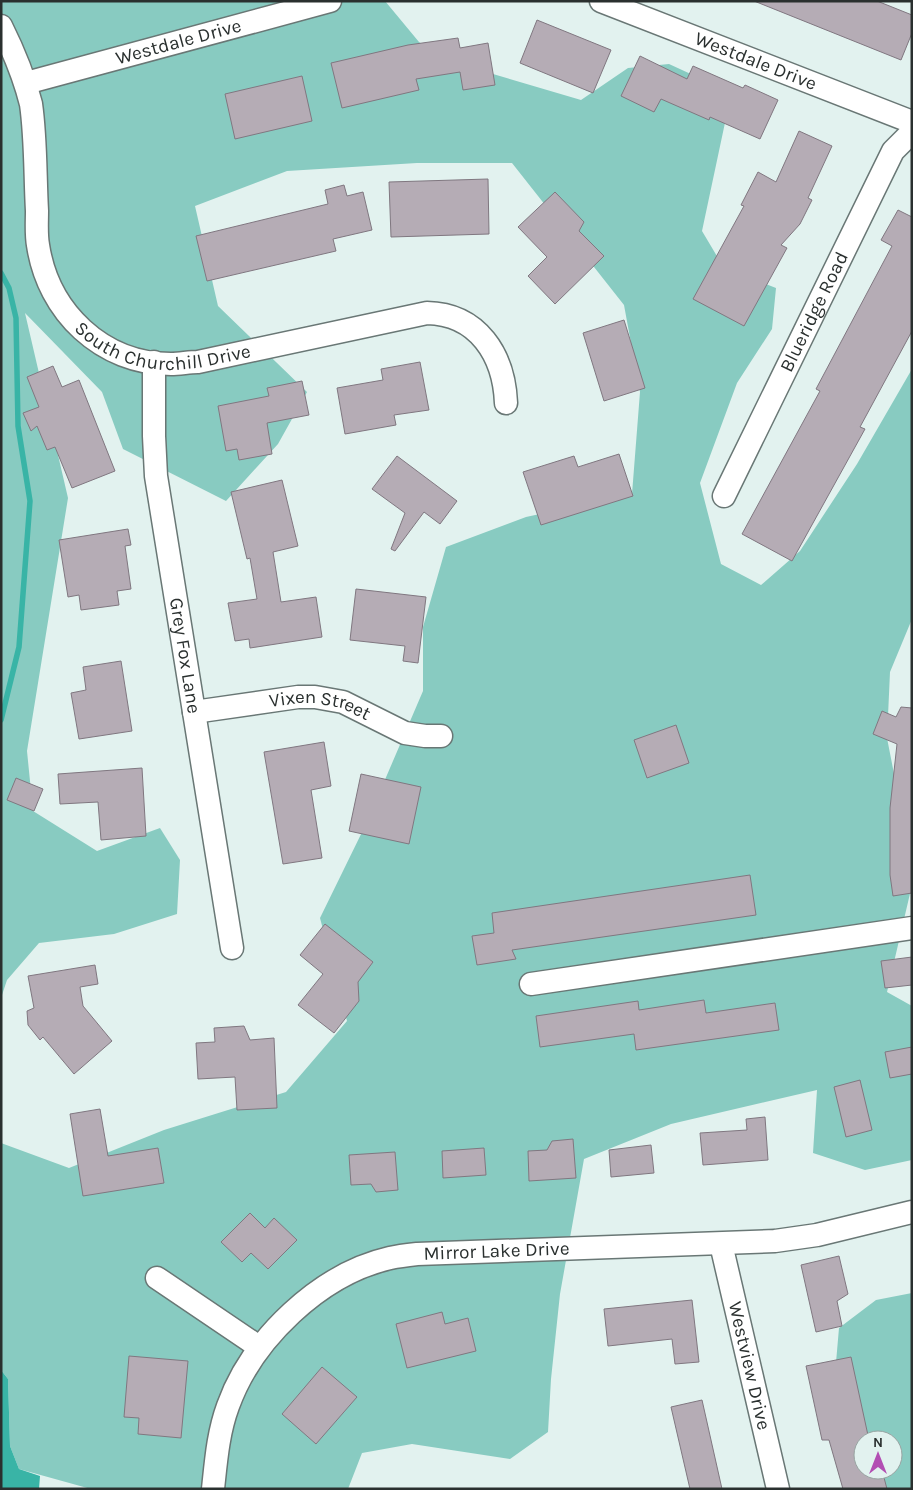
<svg xmlns="http://www.w3.org/2000/svg" width="913" height="1490" font-family="Karla,sans-serif">
<style>
.green{fill:#88cbc1;fill-rule:evenodd}
.water{fill:#39b4a6}
.lines{fill:none;stroke-linecap:round;stroke-linejoin:round}
.stream{stroke:#39b4a6;stroke-width:5.5}
.building{fill:#b5acb5;stroke:#807780}
.minor-casing{stroke:#697775;stroke-width:25}
.minor{stroke:#fff;stroke-width:22}
.labels{text-anchor:middle;dominant-baseline:central;stroke-width:4;stroke-linejoin:round;paint-order:stroke}
.street-label{font-size:19px;fill:#2a302f;stroke:#e2f2ef}
</style>
<rect width="100%" height="100%" fill="#e2f2ef"/>
<path class="green" d="M1,1H385L419,42L442,59L581,100L628,68L669,64L706,81L726,118L702,231L724,268L776,288L772,329L737,383L700,483L721,564L761,585L800,551L857,464L912,369V619L890,672L887,738L912,866V885L887,992L912,1006V1160L865,1170L813,1153L817,1090L671,1124L584,1159L560,1294L551,1379L548,1432L510,1459L412,1444L362,1453L348,1489H91L19,1469L10,1446L8,1379L1,1370V1143L69,1168L164,1130L286,1092L347,1021L320,918L366,824L423,691V627L446,547L526,517L632,494L640,392L624,305L512,163H417L287,171L195,206L218,306L307,392L278,444L226,501L123,449L102,392L25,313L68,498L27,751L33,811L97,851L160,828L180,860L177,914L114,934L39,943L7,980L1,998Z
M912,1293V1489H868L833,1397L839,1328L876,1300ZM863,1440H893V1470H863Z"/>
<path class="water" d="M1,1370L8,1379L10,1446L19,1469L40,1476L39,1489H1Z"/>
<g class="lines">
<path class="stream" d="M1,273L9,288L16,318L18,426L30,501L19,647L1,720"/>
</g>
<path class="building" d="M754,1H877L912,15V33L901,60Z
M537,20L611,50L593,93L520,63Z
M458,38L460,48L488,43L495,85L463,90L460,72L416,79L419,90L342,108L331,63L408,45Z
M640,56L687,79L693,66L743,88L745,85L778,100L760,139L710,117L709,120L661,99L654,112L621,96Z
M302,76L312,121L235,139L225,94Z
M799,131L832,146L808,198L812,200L800,224L781,245L787,248L744,326L693,299L744,206L741,205L758,172L776,182Z
M488,179L489,234L391,237L389,182Z
M344,185L347,196L363,192L372,230L333,239L336,251L207,281L196,236L328,204L325,190Z
M555,192L584,222L579,231L604,256L555,304L528,276L547,257L518,227Z
M898,210L912,217V331L860,427L865,429L792,561L742,534L820,391L816,389L892,246L881,240Z
M624,320L645,388L604,401L583,333Z
M420,362L429,410L394,415L396,425L345,434L337,388L383,380L381,369Z
M53,366L62,387L79,380L115,471L72,488L55,447L47,450L37,426L31,431L23,413L39,407L27,377Z
M302,381L309,415L267,423L272,454L239,460L237,449L226,451L218,406L269,396L267,388Z
M619,454L633,496L541,525L523,472L574,456L578,467Z
M397,456L457,501L440,524L424,512L395,551L391,549L405,513L372,489Z
M282,480L298,546L273,552L281,602L316,597L322,637L250,648L249,639L235,641L228,603L257,599L250,558L247,559L231,492Z
M128,529L131,545L125,546L131,589L117,591L119,605L81,610L79,595L68,597L59,540Z
M356,589L426,597L418,663L403,661L405,646L350,640Z
M121,661L132,731L79,739L71,693L86,690L83,667Z
M901,707L912,708V893L893,896L890,875V808L897,744L873,734L882,711L896,717Z
M676,725L689,763L647,778L634,740Z
M324,742L331,786L311,790L322,858L283,864L264,752Z
M142,768L146,836L101,840L98,802L60,804L58,774Z
M361,774L421,787L409,844L349,831Z
M16,778L43,789L34,811L7,800Z
M750,875L756,915L512,950L516,959L477,965L472,936L494,933L492,913Z
M325,924L373,962L358,982L359,1001L334,1033L298,1005L323,974L300,955Z
M912,957V985L885,988L881,961Z
M95,965L98,984L80,987L83,1006L112,1041L74,1074L43,1037L40,1040L28,1025L27,1011L34,1008L28,976Z
M704,1000L706,1013L775,1003L779,1030L636,1050L634,1034L540,1047L536,1016L638,1001L639,1010Z
M244,1026L250,1040L274,1038L277,1108L237,1110L235,1077L198,1079L196,1043L215,1042L214,1028Z
M912,1047V1074L890,1078L885,1052Z
M860,1080L872,1130L846,1137L834,1087Z
M100,1109L108,1156L158,1148L164,1183L83,1196L70,1114Z
M765,1117L768,1160L703,1165L700,1133L747,1130L746,1119Z
M573,1139L576,1178L529,1181L528,1151L547,1150L552,1141Z
M651,1145L654,1173L611,1177L609,1150Z
M484,1148L486,1175L443,1178L442,1151Z
M395,1152L398,1190L376,1192L371,1184L351,1185L349,1155Z
M250,1213L265,1228L274,1218L297,1240L268,1269L251,1253L242,1262L221,1242Z
M839,1256L848,1294L837,1301L842,1326L816,1332L801,1265Z
M692,1300L699,1362L675,1364L672,1339L608,1346L604,1309Z
M442,1312L445,1324L468,1318L476,1351L407,1368L396,1324Z
M129,1356L188,1361L181,1438L138,1434L139,1418L124,1417Z
M851,1357L869,1440H863V1470H882L887,1489H843L829,1440H822L806,1366Z
M322,1367L357,1397L316,1444L282,1414Z
M702,1400L722,1489H690L671,1407Z"/>
<g class="lines">
<defs>
<g id="minor">
<path id="s1" d="M601,1L912,122"/>
<path id="s2" d="M1,26C14,52 24,76 31,104C36,139 35,175 37,211C37,222 36,234 38,245C48,312 102,364 171,364C180,364 189,362 198,362L427,313C478,314 504,355 506,403"/>
<path id="s3" d="M26,83L330,1"/>
<path id="s4" d="M154,362V436L156,476L232,948"/>
<path id="s5" d="M724,496L893,151L912,132"/>
<path id="s6" d="M194,712L298,697H315L343,702L405,733L425,736H441"/>
<path d="M531,984L912,928"/>
<path id="s7" d="M721,1244L778,1489"/>
<path d="M157,1278L259,1347"/>
<path id="s8" d="M213,1489C216,1461 218,1433 228,1406C252,1339 320,1274 390,1258C399,1256 408,1255 417,1254L775,1241L817,1235L912,1212"/>
</g>
</defs>
<use href="#minor" class="minor-casing"/>
<use href="#minor" class="minor"/>
</g>
<g class="labels">
<g class="street-label">
<text stroke="none"><textPath href="#s3" startOffset="158">Westdale Drive</textPath></text>
<text stroke="none"><textPath href="#s1" startOffset="166">Westdale Drive</textPath></text>
<text stroke="none"><textPath href="#s5" startOffset="205">Blueridge Road</textPath></text>
<text stroke="none"><textPath href="#s2" startOffset="408">South Churchill Drive</textPath></text>
<text stroke="none"><textPath href="#s4" startOffset="296">Grey Fox Lane</textPath></text>
<text stroke="none"><textPath href="#s6" startOffset="128">Vixen Street</textPath></text>
<text stroke="none"><textPath href="#s8" startOffset="419">Mirror Lake Drive</textPath></text>
<text stroke="none"><textPath href="#s7" startOffset="125">Westview Drive</textPath></text>
</g>
</g>
<rect width="913" height="1490" fill="none" stroke="#2a302f" stroke-width="5"/>
<g transform="translate(878 1455)"><circle r="24" fill="#e2f2ef" stroke="#98a4a2"/>
<path d="M0-4L9 19L0 12L-9 19Z" fill="#b24eb3"/>
<text y="-8" font-size="14" font-weight="bold" text-anchor="middle" fill="#2a302f">N</text>
</g>
</svg>
